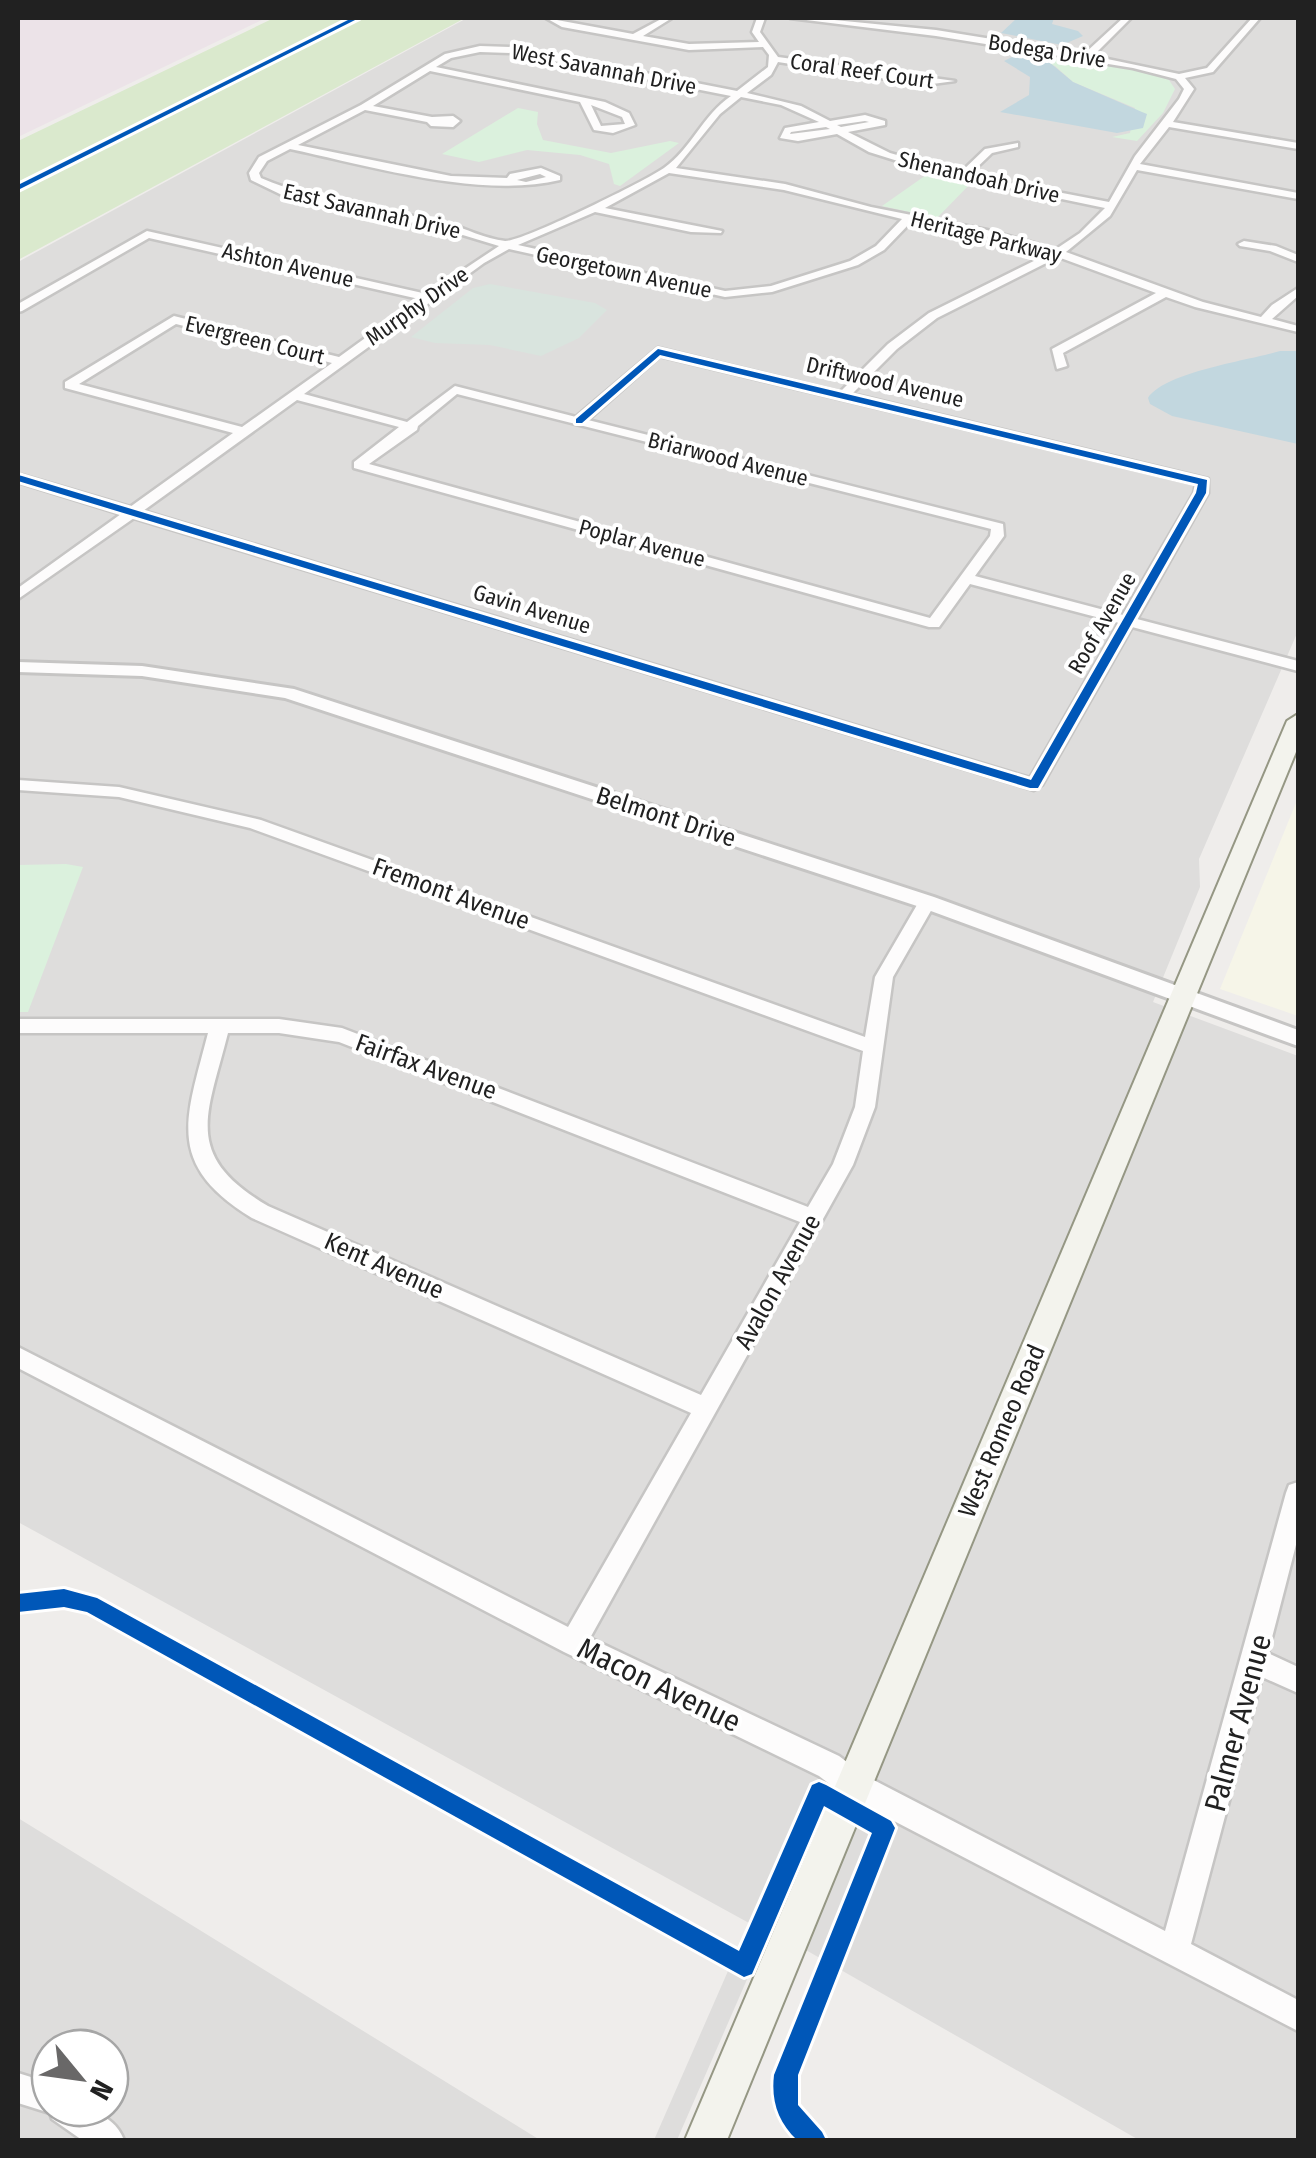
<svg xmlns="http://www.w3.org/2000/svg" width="1316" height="2158" font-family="'Fira Sans Condensed',sans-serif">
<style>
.residential{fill:#dedddc;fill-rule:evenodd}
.industrial{fill:#ece3e8}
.education{fill:#f6f5e8}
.grass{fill:#dae9cd}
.wetland{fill:#d9e4de}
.park{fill:#dbf1dd}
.water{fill:#c2d7df}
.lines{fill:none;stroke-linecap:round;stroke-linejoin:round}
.minor-casing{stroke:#c6c5c4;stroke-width:5}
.tertiary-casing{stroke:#c6c5c4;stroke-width:6}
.secondary-casing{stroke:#959784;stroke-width:4}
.minor{fill:#fdfcfc;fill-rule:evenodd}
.tertiary{fill:#fdfcfc;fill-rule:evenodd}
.secondary{fill:#f3f3ed;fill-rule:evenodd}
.cycleway-casing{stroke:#fff;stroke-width:6}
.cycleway{fill:#0057b8;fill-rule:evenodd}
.labels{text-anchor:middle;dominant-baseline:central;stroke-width:8;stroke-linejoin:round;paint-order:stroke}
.far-street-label{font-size:22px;fill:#212121;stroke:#fff}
.street-label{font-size:25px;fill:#212121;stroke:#fff}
.near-street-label{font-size:30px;fill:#212121;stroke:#fff}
</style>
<rect width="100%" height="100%" fill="#efedeb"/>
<path class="residential" d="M467,18H1298V631L1199,859L1200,887L1153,1002L1298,1056V2140H1139L769,1929L677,2140H654L749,1923L18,1522V262Z
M18,1818L540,2140H18ZM50,2048H110V2108H50Z"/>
<path class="industrial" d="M18,18H266L18,137Z"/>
<path class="education" d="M1298,798V1016L1220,989Z"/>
<path class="grass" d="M274,18H351L18,184V141Z
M362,18H465L18,260V192Z"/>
<path class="wetland" d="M490,284L595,303L607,310L579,338L541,356L490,345L435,343L411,337L473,288Z"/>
<path class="park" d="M1023,51L1151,73L1169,80L1175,89L1163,113L1137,141L1112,137L1130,133L1135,108L1073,82L1055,66L1018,54Z
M518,108L538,112L537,124L543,140L611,153L670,141L679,143L620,186L614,184L609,164L580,155L527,150L479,162L442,154Z
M929,173L972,182L937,218L882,206Z
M66,864L83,867L28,1012H18V865Z"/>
<path class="water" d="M1017,18H1054L1052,24L1078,31L1083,36L1062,45L1001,33Z
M1018,54L1049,62L1073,82L1142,112L1147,114L1143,128L1117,133L1000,112L1029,95L1030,77L1004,61Z
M1280,351H1298V444L1172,416L1150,404L1148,398C1164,372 1250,360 1280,351Z"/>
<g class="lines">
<defs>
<path id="minor" d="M546,18L633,34L663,18H672L643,36L689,44L759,42L752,32L757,18H765L760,32L778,57L955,81L925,85L778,62L771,75L747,93L801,106L830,121L865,115L885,121V125L848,132L890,153L960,173L985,149L1018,143V147L992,153L969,175L1109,202L1135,156L1179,99L1184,89L1176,79L1133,68L936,36L790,18H814L936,30L1084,54L1123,18H1131L1093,56L1179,74L1207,68L1252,18H1260L1213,72L1185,78L1194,89L1173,122L1298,143V149L1169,127L1140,164L1298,193V199L1137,170L1110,216L1066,252L1203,302L1261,317L1272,305L1298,288V296L1272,319L1298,326V332L1195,307L1166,297L1063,353L1067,366L1057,369L1052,349L1156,293L1058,257L937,318L897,349L852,394L1208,479V493L1137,619L1298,661V671L1132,627L1042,785L1034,790L134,518L18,599V588L121,514L18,482V474L130,507L233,433L65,388V382L174,316L339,357L419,299L149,238L22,311L18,312V304L147,231L427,294L499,246L443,229L282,195L251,180L249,173L259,157L361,105L445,54L480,46L513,47L737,91L768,67L769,55L763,47L689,50L562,27ZM480,52L513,53L731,96C703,115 691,149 664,168C645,181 522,242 505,241C485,239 465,228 446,223C384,208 319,203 261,178L259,173L267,161L290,149C370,166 480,199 560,180V176L541,168L510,174L507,178L451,176L298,145L365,110L427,122L431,126L453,127L460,121L453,116L432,117L373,106L430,71L580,102L594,130L613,133L635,125L629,113L605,102L436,67L451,58ZM741,97L781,105L819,122L785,128L780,138L798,141L837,134L869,152L936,173L1105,208L1080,233L1056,249L987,230L871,207L785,184L676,168L720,114ZM591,105L622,117L625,124L601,126ZM865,121L869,122L841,127L837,125ZM826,127L830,129L790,134L791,132ZM669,173L784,190L902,219L876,246L850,261L771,286L725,291L518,245L595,212L691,232L721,233L722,231L605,208ZM540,174L546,177L526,182L517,180ZM912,221L985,236L1048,254L929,313L888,344L840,392L658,348L576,417L455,386L407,422L304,394L484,263L509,249L725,297L772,292L858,265L884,250ZM176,324L332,363L242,427L79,384ZM660,356L1196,484L1194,493L1123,615L975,576L1004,536L1003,524L588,420ZM457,394L991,529L990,536L930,618L369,464L417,430L418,426ZM297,400L399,427L354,462V468L929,627H939L970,584L1119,623L1030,778L143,511Z
M1244,241L1276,246L1298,255V262L1270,251L1240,246L1238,244Z
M18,780L119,787L261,820L865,1037L875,977L921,898H933L936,902L893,977L875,1107L853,1165L590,1638L839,1756L864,1775L1165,1931L1286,1493L1289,1485L1298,1482V1537L1268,1653L1298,1667V1693L1262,1677L1191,1944L1298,2000V2031L844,1795L819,1776L564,1652L18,1368V1347L568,1627L691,1413L252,1218C164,1164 186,1119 208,1033H18V1019H279L342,1028L808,1207L833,1164L855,1107L863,1051L250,828L119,797L18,790ZM228,1033H279L339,1042L800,1222L701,1395L268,1206C182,1155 207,1116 228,1033Z
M18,2073L50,2083V2108C79,2108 112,2109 124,2140H82L52,2119L50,2113L18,2103Z"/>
<path id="tertiary" d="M18,662L142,666L294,689L934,897L1298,1030V1046L920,907L285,698L142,676L18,672Z"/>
<path id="secondary" d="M1298,714V747L727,2140H685L1287,721Z"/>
</defs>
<use href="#minor" class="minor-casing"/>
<use href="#tertiary" class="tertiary-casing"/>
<use href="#secondary" class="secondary-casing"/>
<use href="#minor" class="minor"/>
<use href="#tertiary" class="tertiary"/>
<use href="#secondary" class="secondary"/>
<defs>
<path id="cycleway" d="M352,18H359L18,190V185Z
M658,349L1207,480L1206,493L1038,788H1030L18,481V475L22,476L1031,780L1196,493L1198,484L660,355L582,423H576V419Z
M64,1589L97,1598L739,1951L812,1785L819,1782L826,1785L891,1821L895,1828L798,2075V2105L822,2132L826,2140H797C778,2122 771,2101 774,2075L872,1833L824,1806L752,1974L744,1977L87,1612L64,1607L18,1612V1594Z"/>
</defs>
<use href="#cycleway" class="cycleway-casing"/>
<use href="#cycleway" class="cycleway"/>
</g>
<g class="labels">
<g class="far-street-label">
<text transform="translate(1047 51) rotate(9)">Bodega Drive</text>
<text transform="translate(604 69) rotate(11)">West Savannah Drive</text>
<text transform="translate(862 71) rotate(8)">Coral Reef Court</text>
<text transform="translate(979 177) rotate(13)">Shenandoah Drive</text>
<text transform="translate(372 211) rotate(13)">East Savannah Drive</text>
<text transform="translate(986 237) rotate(14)">Heritage Parkway</text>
<text transform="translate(288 265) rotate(13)">Ashton Avenue</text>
<text transform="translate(624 272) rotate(12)">Georgetown Avenue</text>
<text transform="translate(417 306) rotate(-35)">Murphy Drive</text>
<text transform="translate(255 340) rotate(14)">Evergreen Court</text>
<text transform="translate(885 382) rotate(13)">Driftwood Avenue</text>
<text transform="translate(728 459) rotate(14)">Briarwood Avenue</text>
<text transform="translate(642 543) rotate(15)">Poplar Avenue</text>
<text transform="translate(532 609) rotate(17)">Gavin Avenue</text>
<text transform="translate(1102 623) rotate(-60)">Roof Avenue</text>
</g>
<g class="street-label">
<text transform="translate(666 817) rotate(18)">Belmont Drive</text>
<text transform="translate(451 894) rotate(20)">Fremont Avenue</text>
<text transform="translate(426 1067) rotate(20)">Fairfax Avenue</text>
<text transform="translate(384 1266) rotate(24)">Kent Avenue</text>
<text transform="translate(778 1282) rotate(-61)">Avalon Avenue</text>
<text transform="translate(1002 1431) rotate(-67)">West Romeo Road</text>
</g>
<g class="near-street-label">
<text transform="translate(659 1685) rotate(26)">Macon Avenue</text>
<text transform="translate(1238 1723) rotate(-75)">Palmer Avenue</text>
</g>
</g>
<rect width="1316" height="2158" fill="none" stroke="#212121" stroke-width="40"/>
<g transform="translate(80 2078) rotate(119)"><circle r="48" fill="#ffffff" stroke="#a6a6a6" stroke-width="2.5"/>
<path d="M0-8L18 38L0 25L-18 38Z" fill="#696868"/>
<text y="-15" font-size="28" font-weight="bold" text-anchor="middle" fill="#212121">N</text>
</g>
</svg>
